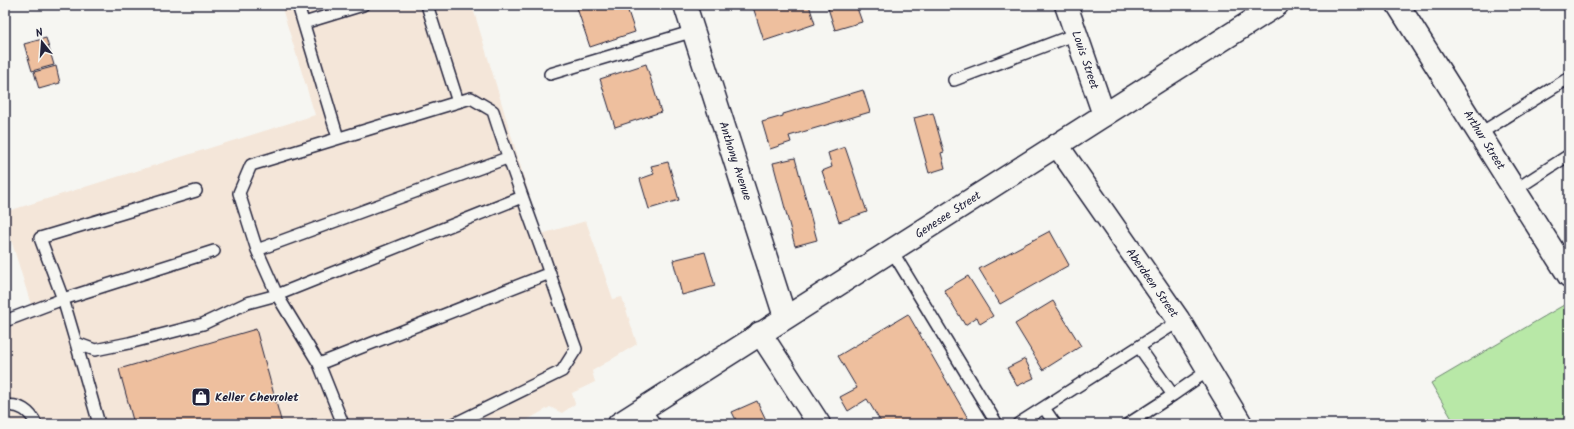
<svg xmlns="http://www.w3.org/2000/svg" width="1574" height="429" font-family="Kalam,sans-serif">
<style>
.built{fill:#f4e6d9}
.green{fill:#b8e8a7;stroke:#6d8571}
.building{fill:#eebf9e;stroke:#22223b}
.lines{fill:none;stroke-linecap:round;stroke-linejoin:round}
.service-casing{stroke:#22223b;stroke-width:14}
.minor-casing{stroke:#22223b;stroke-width:25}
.secondary-casing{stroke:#22223b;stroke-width:25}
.service{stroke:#f6f6f2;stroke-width:11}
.minor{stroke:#f6f6f2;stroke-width:22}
.secondary{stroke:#f6f6f2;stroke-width:22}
.labels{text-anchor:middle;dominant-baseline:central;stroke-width:3;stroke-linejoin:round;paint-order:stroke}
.street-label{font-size:12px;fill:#22223b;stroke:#f6f6f2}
.poi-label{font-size:12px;font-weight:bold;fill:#22223b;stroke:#f6f6f2;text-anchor:start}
</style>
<rect width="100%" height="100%" fill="#f6f6f2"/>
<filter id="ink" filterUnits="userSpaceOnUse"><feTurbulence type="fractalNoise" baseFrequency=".025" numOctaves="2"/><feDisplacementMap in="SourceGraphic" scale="8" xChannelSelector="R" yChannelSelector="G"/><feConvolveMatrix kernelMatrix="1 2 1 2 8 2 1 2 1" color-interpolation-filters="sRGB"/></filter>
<g filter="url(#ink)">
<path class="built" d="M281,5H472L541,234L586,221L613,299L622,297L637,344L592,371L595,382L572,393L575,404L562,413L550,407L520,424H5V316L32,308L5,220V212L315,115Z"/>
<path class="green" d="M1569,302V424H1455L1431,383Z"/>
<path class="building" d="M576,5H626L635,32L590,47Z
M757,5H809L815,24L764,41L753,7Z
M827,5H856L862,22L835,30Z
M46,38L54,65L32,71L24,44Z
M646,64L661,112L615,127L600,79Z
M56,66L60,83L39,89L34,72Z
M863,90L870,112L789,136L791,142L770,149L762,122L783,116V114Z
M933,113L944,152L941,153L945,168L929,173L914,118Z
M845,147L867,212L839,222L822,171L832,167L828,153Z
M795,158L817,240L795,246L773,163Z
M668,162L679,200L649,209L640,179L654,174L651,166Z
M1050,231L1069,265L1000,304L979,269Z
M705,252L715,286L682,295L673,260Z
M968,276L993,316L980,324L977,317L965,325L944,290Z
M1053,301L1081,346L1043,370L1015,324Z
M908,314L969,420L963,424H882L867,399L848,411L840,397L857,388L838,356Z
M256,329L282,424H134L119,369Z
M1025,359L1034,378L1017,386L1007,368Z
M757,401L768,424H738L732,412Z
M5,414H7L8,418H6L8,424H5Z
M313,419L314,424H296Z"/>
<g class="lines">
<defs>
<path id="service" d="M298,5L338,138
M427,5L458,102
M304,23L363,5
M550,74L694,31
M954,80L1076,34
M1479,134L1569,78
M1515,190L1569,155
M196,191L40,238L63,299L214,251
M257,250L507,158
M892,251L997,424
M5,321L63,299L76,343L95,350L129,343L203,324L247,303L277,295L319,364L343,424
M76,343L99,424
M1139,347L1173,395L1209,370
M319,364L550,273
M5,406C19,403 31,412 36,424
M644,408L655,424
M1044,408L1055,424
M454,424L562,371L576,349C564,316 553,283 542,251C525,204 508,159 493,111L471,98L251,165L239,193L257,250L277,295L522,197
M1018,424L1179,321
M1128,424L1173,395"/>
<path id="minor" d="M685,5L785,317
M1066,5L1104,115
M1398,5L1569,276
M1057,145L1178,319L1241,424
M760,333L819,424"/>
<path id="secondary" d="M619,424L1277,5"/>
</defs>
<use href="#service" class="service-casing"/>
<use href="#minor" class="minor-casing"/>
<use href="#secondary" class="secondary-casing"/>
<use href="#service" class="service"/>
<use href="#minor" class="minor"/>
<use href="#secondary" class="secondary"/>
</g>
</g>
<defs>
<symbol id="shop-square" viewBox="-11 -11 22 22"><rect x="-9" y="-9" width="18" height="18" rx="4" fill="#22223b" stroke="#f6f6f2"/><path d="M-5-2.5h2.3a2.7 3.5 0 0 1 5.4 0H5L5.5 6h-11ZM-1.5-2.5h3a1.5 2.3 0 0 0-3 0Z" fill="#fff"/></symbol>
</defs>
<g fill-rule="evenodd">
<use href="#shop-square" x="190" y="386" width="22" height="22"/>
</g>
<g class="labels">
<g class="street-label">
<text transform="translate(1085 60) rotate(71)">Louis Street</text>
<text transform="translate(1484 140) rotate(58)">Arthur Street</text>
<text transform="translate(735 161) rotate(72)">Anthony Avenue</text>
<text transform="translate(948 215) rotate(-33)">Genesee Street</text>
<text transform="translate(1152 283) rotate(55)">Aberdeen Street</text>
</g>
<g class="poi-label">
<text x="215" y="397">Keller Chevrolet</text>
</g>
</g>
<rect width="1574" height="429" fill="none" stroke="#f6f6f2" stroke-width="20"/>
<rect x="10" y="10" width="1554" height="409" fill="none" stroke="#22223b" stroke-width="1.5" filter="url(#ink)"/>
<g transform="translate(42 42) rotate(343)" stroke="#f6f6f2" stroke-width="3" paint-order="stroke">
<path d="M0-3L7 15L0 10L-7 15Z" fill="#22223b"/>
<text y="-6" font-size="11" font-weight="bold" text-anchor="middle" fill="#22223b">N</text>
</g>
</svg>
